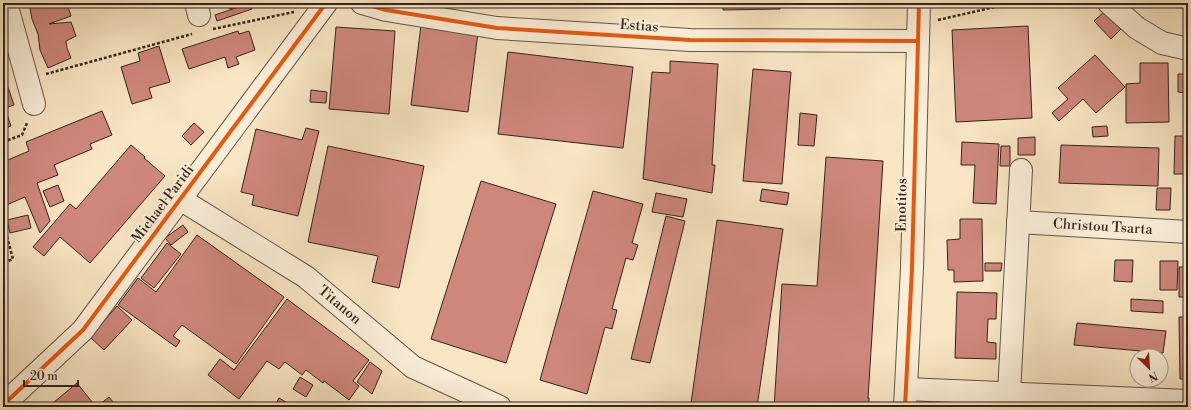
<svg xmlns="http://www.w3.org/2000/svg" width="1191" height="410" font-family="'Libre Bodoni',serif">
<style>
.building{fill:#cf877c;stroke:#31251c}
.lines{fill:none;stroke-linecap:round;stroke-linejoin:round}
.minor-casing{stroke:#635546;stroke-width:24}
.path{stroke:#31251c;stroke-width:2.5;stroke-dasharray:3 2;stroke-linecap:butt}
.minor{stroke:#faeed8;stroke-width:22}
.cycleway-casing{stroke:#faeed8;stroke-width:6}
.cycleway{stroke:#e8590c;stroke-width:4}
.labels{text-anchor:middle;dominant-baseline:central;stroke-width:4;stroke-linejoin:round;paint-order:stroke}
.street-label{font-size:14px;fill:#31251c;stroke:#faeed8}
</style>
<rect width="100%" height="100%" fill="#f8e5c3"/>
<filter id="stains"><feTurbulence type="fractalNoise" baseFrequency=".005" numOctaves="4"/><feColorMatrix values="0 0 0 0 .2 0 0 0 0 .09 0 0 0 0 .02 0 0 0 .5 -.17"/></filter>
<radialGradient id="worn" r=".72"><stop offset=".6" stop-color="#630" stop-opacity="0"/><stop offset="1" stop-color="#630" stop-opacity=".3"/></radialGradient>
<path class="building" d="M19,3H52L45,6L67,4L71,16L49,24L71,22L76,36L66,41L67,48L71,58L48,68L40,50L38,34L32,19L29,3L20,4Z
M228,3H246L230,9Z
M250,3L252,9L217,21L215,15Z
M723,3H780V9L723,10Z
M1106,10L1123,27L1111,39L1094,21Z
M421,25L478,32L468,112L411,105Z
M1028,26L1032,118L956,122L952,30Z
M336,27L395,31L389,114L329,109Z
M238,31L239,34L249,31L255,50L236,57L239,64L228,68L225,57L189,69L182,49Z
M159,46L170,82L149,88L152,98L132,104L121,67L140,61L138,53Z
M508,52L633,67L623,148L498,134Z
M1095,55L1125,87L1096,113L1083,99L1059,121L1052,113L1068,99L1058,88Z
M670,61L718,64L712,165H715L712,193L643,179L652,72L670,73Z
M1140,63H1168L1169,122L1126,123V84L1140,83Z
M753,69L791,72L782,184L743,181Z
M3,72L14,105L5,108L11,126L3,129Z
M1178,74H1188V120H1185V93L1178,92Z
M311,90L327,92L326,103L310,102Z
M102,111L112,135L90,144L92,149L54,165L58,175L37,183L50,221L40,233L25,197L4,206L3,162L29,151L26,142Z
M800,113L817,115L814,146L798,145Z
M194,123L204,132L191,145L182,136Z
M1107,126L1108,136L1093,137L1092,127Z
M306,128L319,131L298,216L252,205L254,195L241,192L256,129L302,140Z
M1175,136H1188V174H1174Z
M1035,137V155H1018V138Z
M962,142L999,144L996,204L973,203L975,165H961Z
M131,145L145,157L144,158L165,176L90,263L60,237L44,256L33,247L70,204L76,209Z
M1061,145L1159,148L1158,186L1059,183Z
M328,146L424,166L399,288L372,282L378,256L308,242Z
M1001,146H1010V166H1000Z
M826,157L883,161L868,398H869V407H774L782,284L817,286Z
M481,181L556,204L506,363L431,339Z
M58,185L64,201L50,207L43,191Z
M1157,188H1171L1170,210H1156Z
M762,189L789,193L787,205L760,201Z
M593,191L643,204L632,243L638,245L633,260L626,258L612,309L617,310L612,329L605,327L587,394L540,380Z
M656,193L687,199L683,217L652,212Z
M28,215L31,228L10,233L7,220Z
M666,216L685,221L650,363L631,359Z
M960,219H982L983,281L954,282V270H948L947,240L960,239Z
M717,220L783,229L757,407H746L723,404V407H720L691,403Z
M183,225L188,232L171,245L165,238Z
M197,235L284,297L236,364L182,325L173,336L180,341L176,347L118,305L138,278L156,292Z
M167,243L181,254L154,288L141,278Z
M1115,260H1133L1132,282L1114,281Z
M1160,261H1178L1177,290H1160Z
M985,263H1002L1001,271H985Z
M1179,267H1188V297H1179Z
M957,292L997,293L996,319H988L987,342L996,343V359L955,358Z
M287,299L369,360L353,381L359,386L349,400L324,381L323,383L306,370L302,375L285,362L279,369L267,361L239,399L208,375L220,359L234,370Z
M1131,299L1163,301V313L1131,311Z
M117,306L132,320L104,350L90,337Z
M1179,317H1188V379H1180Z
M1077,323L1166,331L1163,353L1074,345Z
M370,362L382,371L372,394L357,382Z
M300,377L313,385L306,397L293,389Z
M77,383L96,407H48Z
M109,397L117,407H97Z
M279,398L294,407H274Z
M931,401L971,403V407H931Z"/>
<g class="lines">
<defs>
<g id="minor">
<path d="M6,3L34,104"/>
<path d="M196,3L199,15"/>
<path d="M362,3L386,10L497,28L690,40L917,41"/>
<path d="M1109,3L1137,28L1162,43L1188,49"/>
<path id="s1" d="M180,199L306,277L413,367L500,407"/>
<path id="s2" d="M1018,222L1188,232"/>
<path d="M906,389L1188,401"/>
<path d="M1009,393L1021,170"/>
<path d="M3,405L83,330L326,3"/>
<path d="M905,407L912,268L919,3"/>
</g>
</defs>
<use href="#minor" class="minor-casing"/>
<path class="path" d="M938,20L1012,3
M213,29L294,12
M46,74L192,34
M3,142L22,135L27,123
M3,222L13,259L3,263"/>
<use href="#minor" class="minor"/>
<defs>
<path id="cycleway" d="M362,3L386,10L497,28L690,40L917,41
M3,405L83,330L326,3
M905,407L912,268L919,3"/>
</defs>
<use href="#cycleway" class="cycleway-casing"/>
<use href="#cycleway" class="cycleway"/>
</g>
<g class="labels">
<g class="street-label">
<text transform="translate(639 26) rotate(4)">Estias</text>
<text transform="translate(163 204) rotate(-53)">Michael Paridi</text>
<text transform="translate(902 205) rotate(-89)">Enotitos</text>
<text stroke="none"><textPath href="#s2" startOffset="85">Christou Tsarta</textPath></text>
<text stroke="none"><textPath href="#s1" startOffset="192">Titanon</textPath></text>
</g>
</g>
<rect width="1191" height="410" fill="none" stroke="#f8e5c3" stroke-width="16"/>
<rect x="4" y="4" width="1183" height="402" fill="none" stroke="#31251c" stroke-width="2"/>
<rect x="8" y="8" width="1175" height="394" fill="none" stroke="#31251c"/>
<g transform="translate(1149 368) rotate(155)"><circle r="19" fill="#faeed8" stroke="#aa9e8d"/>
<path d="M0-3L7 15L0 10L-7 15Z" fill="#8f2418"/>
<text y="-6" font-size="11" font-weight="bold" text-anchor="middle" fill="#31251c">N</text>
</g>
<path d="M24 380v6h54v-6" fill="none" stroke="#31251c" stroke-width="2"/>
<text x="30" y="380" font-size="12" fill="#31251c" stroke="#faeed8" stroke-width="3" paint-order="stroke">20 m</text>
<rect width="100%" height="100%" filter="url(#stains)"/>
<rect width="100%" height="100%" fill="url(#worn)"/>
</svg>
